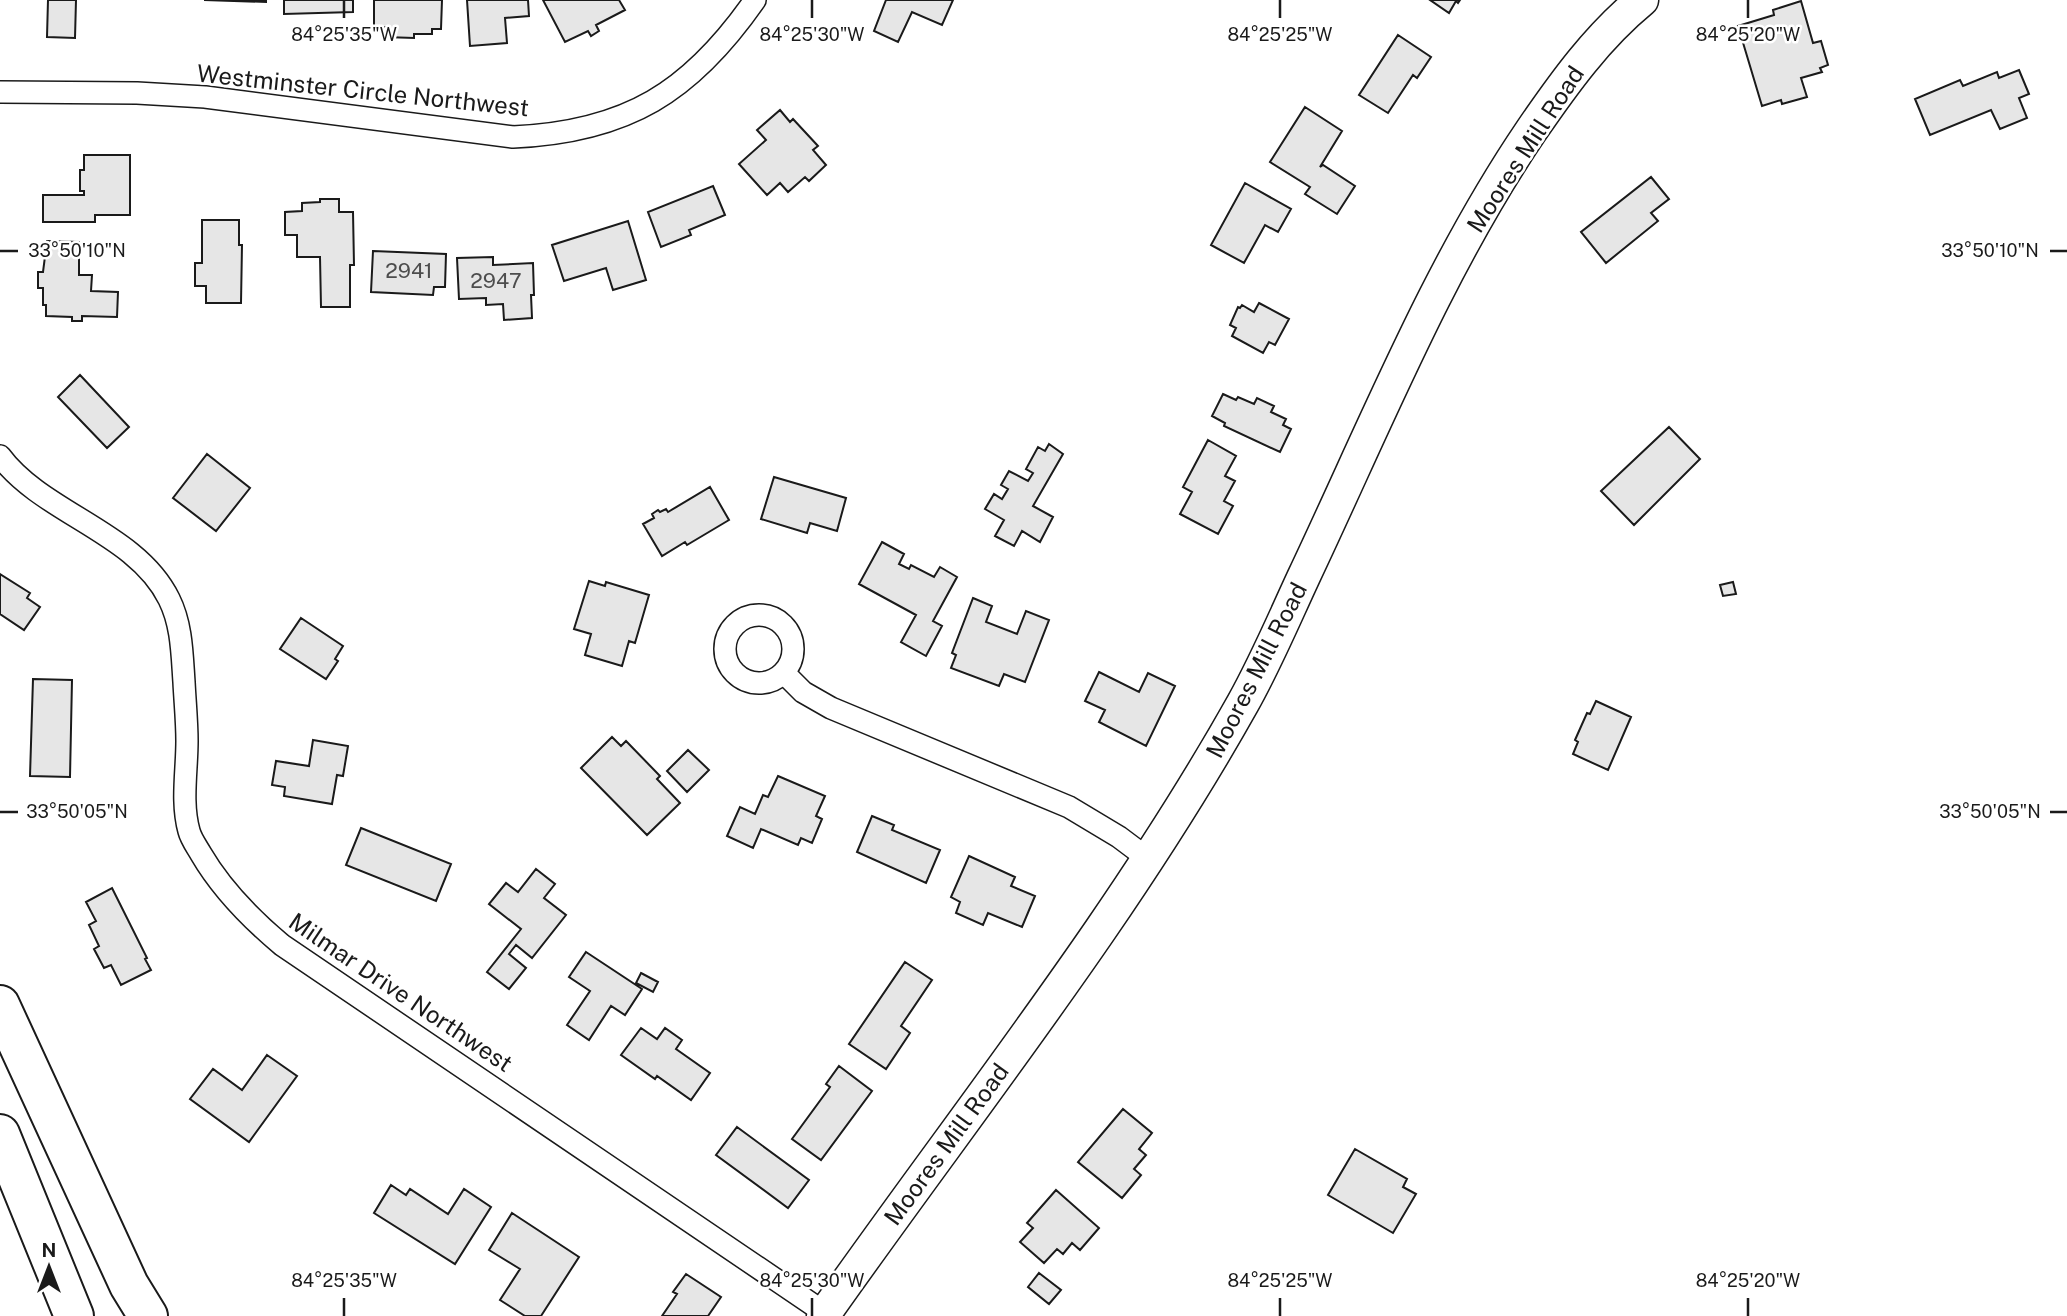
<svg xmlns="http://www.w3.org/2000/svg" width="2067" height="1316" font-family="'Public Sans',sans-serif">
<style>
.building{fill:#e6e6e6;stroke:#1a1a1a;stroke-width:2}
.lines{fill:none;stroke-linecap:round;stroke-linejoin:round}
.street-casing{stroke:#1a1a1a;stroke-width:24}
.secondary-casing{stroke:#1a1a1a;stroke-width:35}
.highway-casing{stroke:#1a1a1a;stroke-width:42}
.street{stroke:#fff;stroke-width:21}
.secondary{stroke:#fff;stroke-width:32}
.highway{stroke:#fff;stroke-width:38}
.ticks{fill:none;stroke:#1a1a1a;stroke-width:2.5}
.labels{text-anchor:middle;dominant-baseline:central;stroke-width:5;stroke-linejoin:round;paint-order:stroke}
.number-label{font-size:21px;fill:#4d4d4d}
.street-label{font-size:24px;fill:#1a1a1a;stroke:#fff}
.ticks-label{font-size:18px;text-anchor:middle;fill:#1a1a1a;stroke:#fff;stroke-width:5;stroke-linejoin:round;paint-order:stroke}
</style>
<rect width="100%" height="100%" fill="#fff"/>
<path class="building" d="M48,0H76L75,38L47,37Z
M204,0H266V2Z
M284,0H353V12L284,14Z
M374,0H442L441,29H432V34H414V38L385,37V27H374Z
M467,0H528L529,16L505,18L507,43L470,46Z
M543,0H619L625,10L596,25L599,31L591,36L588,31L565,42Z
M886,0H953L942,25L912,12L898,42L874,31Z
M1430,0H1460L1458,3L1456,1L1449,13Z
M1801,1L1813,43L1821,41L1828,65L1820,68L1822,72L1801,78L1807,97L1782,104L1781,100L1762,106L1738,26L1774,15L1773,10Z
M1398,35L1431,57L1417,78L1413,75L1388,113L1359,95Z
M2019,70L2029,94L2019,98L2027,118L2000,129L1991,110L1930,135L1915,99L1960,80L1963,86L1997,72L1999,78Z
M1305,107L1342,131L1320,167L1323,165L1355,186L1337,214L1305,194L1310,187L1270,162Z
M780,110L790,122L793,119L818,146L813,150L826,165L809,181L805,177L788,192L780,183L767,195L739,164L766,140L757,130Z
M84,155H130V215H95V222H43V195H84V191H80V170H84Z
M1651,177L1669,199L1651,213L1658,221L1606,263L1581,232Z
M1245,183L1291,209L1278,232L1265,225L1244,263L1211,245Z
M713,186L725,215L689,230L691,235L661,247L648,212Z
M320,199H339V212H353L354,265H350V307H321L320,257H297V235H285V212L302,211V203L320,202Z
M202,220H239V245H242L241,303H206V286H195V263H202Z
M628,221L646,280L613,290L606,268L564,281L552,245Z
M47,241L79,242V275H92L91,291L118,292L117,317L82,316V321H72V317L46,316V305H43V288H38V272H43Z
M373,251L446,254L445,287H434L433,295L371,292Z
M493,257V265L533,263L534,295H531L532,318L504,320L503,304L486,305V298L459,299L457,258Z
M1259,303L1289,319L1275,345L1269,342L1263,353L1232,336L1236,328L1230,325L1238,307L1240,308L1242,305L1254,312Z
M80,375L129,427L107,448L58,397Z
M1223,394L1236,400L1238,397L1254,404L1257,398L1274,406L1271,412L1286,419L1283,425L1291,429L1280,452L1224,426L1225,423L1212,416Z
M1669,427L1700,459L1634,525L1601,491Z
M1208,440L1236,456L1225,476L1235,481L1224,501L1233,506L1218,534L1180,514L1192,492L1183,487Z
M1049,444L1063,454L1033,506L1053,517L1040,542L1022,531L1014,546L995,536L1004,520L985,509L994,494L1002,499L1008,489L1001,485L1009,471L1028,481L1033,473L1026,469L1038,447L1045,451Z
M207,454L250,488L216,531L173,498Z
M774,477L846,498L837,531L810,523L807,533L761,519Z
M710,487L729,520L687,545L685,542L662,556L643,524L654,518L652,514L658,510L660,512L666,509L668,512Z
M882,542L904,554L899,564L909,569L911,565L934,577L940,567L957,577L933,621L942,626L926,656L901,642L916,615L859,584Z
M0,574L30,593L27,598L40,607L24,630L0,614Z
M589,581L605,586L606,582L649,595L635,643L629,641L622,666L585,655L591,634L574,629Z
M1733,582L1736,594L1723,596L1720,585Z
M973,598L992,606L986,622L1017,634L1026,611L1049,620L1025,682L1004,674L999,686L951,668L956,655L952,653Z
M301,618L343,646L335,659L338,661L326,679L280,649Z
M1099,672L1139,692L1148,673L1175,686L1146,746L1099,722L1105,710L1085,701Z
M33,679L72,680L70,777L30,776Z
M1596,701L1631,717L1608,770L1573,754L1578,742L1575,740L1587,713L1590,714Z
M612,737L621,746L626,741L660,776L657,779L680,803L647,835L581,768Z
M313,740L348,746L343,776L337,775L332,804L284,796L285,787L272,785L276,761L309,766Z
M688,750L709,770L687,792L667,771Z
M778,776L825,796L816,816L822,819L812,843L801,838L798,845L761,829L753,848L727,836L740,807L755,814L763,795L768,797Z
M872,816L894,825L892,830L940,850L926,883L857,852Z
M361,828L451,864L436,901L346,865Z
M969,856L1015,877L1011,886L1035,896L1022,927L988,913L983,925L956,913L960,902L951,897Z
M536,869L555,884L544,898L566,915L532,958L516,945L512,950L509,954L526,968L509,989L487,972L521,929L489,904L506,883L518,892Z
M112,888L147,958L145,959L151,970L121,985L111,965L104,968L94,949L99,946L89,925L96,921L86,902Z
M586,952L642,989L625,1015L611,1006L589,1040L567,1025L590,991L569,977Z
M905,962L932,980L901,1026L910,1033L886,1069L849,1044Z
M641,973L658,982L653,992L636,983Z
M641,1028L657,1039L665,1028L682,1040L676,1049L710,1073L691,1100L657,1076L655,1079L621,1055Z
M267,1055L297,1076L249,1142L190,1099L213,1069L242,1090Z
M839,1066L872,1091L821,1160L792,1139L830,1087L826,1084Z
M1123,1109L1152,1133L1139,1149L1146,1155L1134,1169L1141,1175L1122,1198L1078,1162Z
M737,1127L809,1180L788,1208L716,1155Z
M1355,1149L1407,1179L1403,1187L1416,1194L1393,1233L1328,1195Z
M391,1185L406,1195L410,1189L448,1214L464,1189L491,1207L455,1264L374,1213Z
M1056,1190L1099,1228L1080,1250L1072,1243L1063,1254L1057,1249L1044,1263L1020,1242L1033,1228L1027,1223Z
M512,1213L579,1257L541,1316H525L500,1300L520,1269L489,1250Z
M1039,1273L1061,1290L1049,1304L1028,1287Z
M686,1274L721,1297L708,1316H662L677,1294L673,1292Z"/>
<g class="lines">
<defs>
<path id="street" d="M0,92L137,93L205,97L513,137C627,132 691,92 755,0
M0,456C43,514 136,532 169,599C182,625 182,654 184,682C185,702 187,722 187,741C187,771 181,802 189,831C191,839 197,847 201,854C222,890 251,919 282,945L825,1313
M725 649a34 34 0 1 1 68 0a34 34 0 1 1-68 0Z
M784,673L803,692L831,708L1069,807L1119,837L1147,858"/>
<path id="secondary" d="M823,1316C965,1114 1122,919 1243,703C1266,662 1284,619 1304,576C1375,426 1438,268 1531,131C1564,83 1597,37 1642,0"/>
<path id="highway" d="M0,1005L129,1285L148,1316
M0,1134L74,1316"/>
</defs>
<use href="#street" class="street-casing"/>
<use href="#secondary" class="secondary-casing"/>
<use href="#highway" class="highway-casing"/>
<use href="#street" class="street"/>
<use href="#secondary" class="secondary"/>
<use href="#highway" class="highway"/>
</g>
<path class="ticks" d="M344,0V18M812,0V18M1280,0V18M1748,0V18M0,251H18M2050,251H2067M0,812H18M2050,812H2067M344,1298V1316M812,1298V1316M1280,1298V1316M1748,1298V1316"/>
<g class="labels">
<g class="number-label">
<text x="409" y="270">2941</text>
<text x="496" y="280">2947</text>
</g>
<g class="street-label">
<text transform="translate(363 90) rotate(6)">Westminster Circle Northwest</text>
<text transform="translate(1525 149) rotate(-57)">Moores Mill Road</text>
<text transform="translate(1256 670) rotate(-63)">Moores Mill Road</text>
<text transform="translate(401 992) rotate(34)">Milmar Drive Northwest</text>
<text transform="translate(946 1144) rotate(-54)">Moores Mill Road</text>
</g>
</g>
<g class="ticks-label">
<text x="344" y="41">84°25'35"W</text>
<text x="812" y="41">84°25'30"W</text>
<text x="1280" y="41">84°25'25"W</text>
<text x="1748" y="41">84°25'20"W</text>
<text x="77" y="257">33°50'10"N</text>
<text x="1990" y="257">33°50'10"N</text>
<text x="77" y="818">33°50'05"N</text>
<text x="1990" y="818">33°50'05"N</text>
<text x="344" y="1287">84°25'35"W</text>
<text x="812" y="1287">84°25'30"W</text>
<text x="1280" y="1287">84°25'25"W</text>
<text x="1748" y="1287">84°25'20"W</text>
</g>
<g transform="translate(49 1267)" stroke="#ffffff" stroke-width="5" paint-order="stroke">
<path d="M0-5L12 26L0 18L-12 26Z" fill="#1a1a1a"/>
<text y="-10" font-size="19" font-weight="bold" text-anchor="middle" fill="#1a1a1a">N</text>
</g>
</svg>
